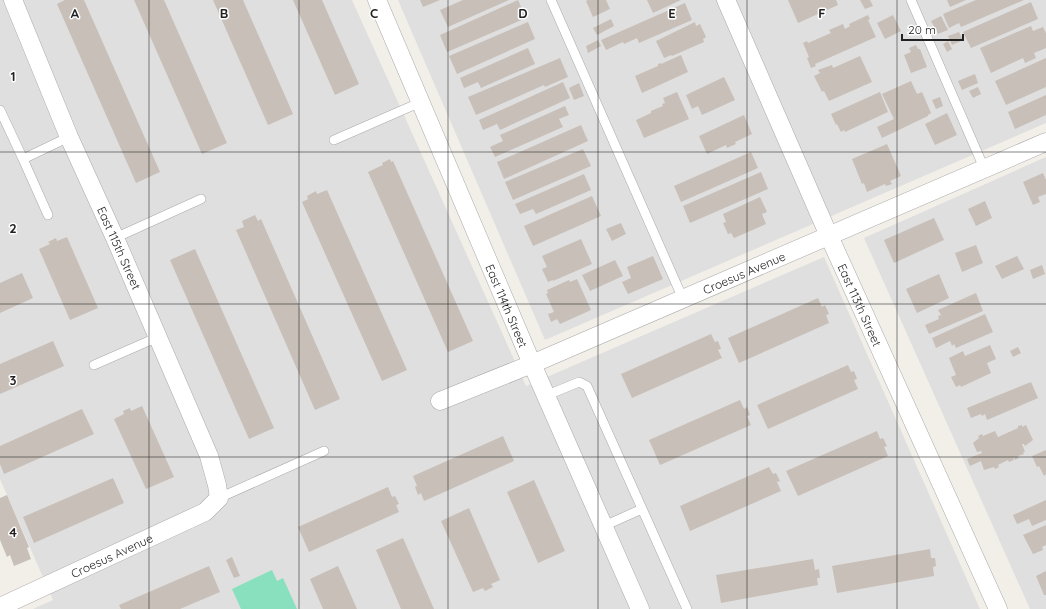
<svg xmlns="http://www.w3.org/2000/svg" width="1046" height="609" font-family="Quicksand,sans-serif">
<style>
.residential{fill:#e0dfdf}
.pitch{fill:#88e0be}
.building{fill:#c7bfb8}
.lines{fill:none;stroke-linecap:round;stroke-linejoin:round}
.service-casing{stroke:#a9a9a9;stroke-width:10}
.minor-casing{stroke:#a9a9a9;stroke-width:19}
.service{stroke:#fff;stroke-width:9}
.minor{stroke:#fff;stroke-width:18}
.grid{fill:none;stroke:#222;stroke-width:1;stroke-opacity:0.55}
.labels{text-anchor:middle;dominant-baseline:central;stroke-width:3;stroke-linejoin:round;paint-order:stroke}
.street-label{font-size:12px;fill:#222;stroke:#fff}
.grid-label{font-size:13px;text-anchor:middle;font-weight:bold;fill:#222;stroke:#fff;stroke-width:3;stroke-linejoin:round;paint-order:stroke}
</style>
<rect width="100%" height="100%" fill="#f2efe9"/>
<path class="residential" d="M0,0H352L526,386L824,257L980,609H33L53,600L0,479Z
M398,0H1046V123L545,340Z
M1046,157V609H1030L864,238Z"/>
<path class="pitch" d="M272,570L277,581L283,578L297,609H241L232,589Z"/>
<path class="building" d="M65,0H84L160,172L136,183L57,4Z
M134,0H164L227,143L202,154Z
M213,0H243L293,114L268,125Z
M293,0H322L359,84L335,95Z
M420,0H440L423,7Z
M463,0H509L448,27L440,10Z
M518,0L526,18L447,52L440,35Z
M588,0H606L610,9L593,17L586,1Z
M647,0H681L653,13Z
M788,0H836L838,5L798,23Z
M860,0H870L873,6L865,9Z
M947,0H966L950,7Z
M976,0H1024L961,27L959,23L949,28L943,14Z
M1031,2L1038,19L971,48L963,32Z
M685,3L692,20L639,43L637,38L624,44L623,42L606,50L601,40Z
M868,15L870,19L868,20L876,37L815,64L816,66L811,68L807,58L809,57L803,43L807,41L808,43L831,33L829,30L843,24L845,29L850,26L849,24Z
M893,15L901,31L885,39L877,23Z
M941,16L948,30L938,34L931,21Z
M611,19L614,26L597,35L593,28Z
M528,22L535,39L457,74L449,56Z
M695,22L696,26L700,24L706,37L703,39L704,42L672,56L671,55L664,58L656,41Z
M1031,26L1033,31L1043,27L1046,33V48L1034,53L1036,58L1025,63L1023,58L991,73L980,48Z
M959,32L963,40L952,45L948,36Z
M598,40L601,46L588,53L586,46Z
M948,41L952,49L947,52L943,44Z
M916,45L918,49H920L927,67L911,73L904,55L911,52L909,48Z
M528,48L535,64L481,88L478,82L464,88L460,78Z
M681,55L688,72L642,93L635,76L658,66V64L661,63V64Z
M860,56L872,82L829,101L824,91L822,92L814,76L820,73L818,70L832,65L833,68Z
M560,58L568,77L545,87L544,85L476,115L468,97Z
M1046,58V87L1006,105L995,81Z
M975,74L978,83L962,90L958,81Z
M724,77L735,100L702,115L698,106L692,109L686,95Z
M911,81L917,94L922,92L931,113L928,115V116L882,138L877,127L894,119L882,94Z
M563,82L570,98L500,130L497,124L483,130L479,120Z
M579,83L584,96L574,100L569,88Z
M978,87L981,94L973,98L969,91Z
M677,92L689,119L644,138L636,120L651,113V111L663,106L662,104L665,103L663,98Z
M880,92L888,112L845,132L844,130L841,132L837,124L836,125L831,114Z
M1046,95V115L1015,129L1008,112Z
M940,97L943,106L936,109L932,100Z
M565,106L569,115L559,119L563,127L495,157L490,147L503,141L500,135Z
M947,113L957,135L935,145L925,124Z
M744,115L752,134L735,142L736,144L727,148L726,145L707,154L699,136Z
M581,125L588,141L504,179L497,162Z
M887,144L901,176L890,181L892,184L886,186L885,184L867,192L864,183L862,184L852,159Z
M583,149L591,166L513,200L505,182Z
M751,152L758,168L681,202L674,186Z
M390,159L391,162L393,161L473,341L448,352L368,172L383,165L382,163Z
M761,172L768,189L690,223L683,206Z
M1043,173L1046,180V194L1038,197L1040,202L1033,205L1023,182Z
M584,174L591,190L536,214L533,209L520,214L515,204Z
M327,190L407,370L382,381L302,202L308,199L307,196L316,191L317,194Z
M592,196L601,216L533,246L524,226Z
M760,197L767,212L762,214L766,224L734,238L731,233L728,234L723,223L726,222L723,214Z
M985,201L992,218L976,226L968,209Z
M255,215L258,221L261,219L340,399L315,410L236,230L244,227L242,221Z
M934,218L944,240L894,263L884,240Z
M621,223L626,234L612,241L606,229Z
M67,237L98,308L70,320L39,249L50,244L48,242L56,238L57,241Z
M581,239L592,264L553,281V280L548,282L542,269L547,267L542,256Z
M976,245L983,263L962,272L955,253Z
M195,249L274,428L249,439L170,260Z
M653,256L663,279L628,294L622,282L631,278L627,267Z
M1017,256L1024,269L1002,279L995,266Z
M615,260L623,276L590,291L582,275Z
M1042,265L1045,274L1033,279L1030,270Z
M22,273L33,298L0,313V283Z
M939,274L949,298L917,313L906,289Z
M577,279L591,310L560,324L557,319L551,322L548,314L554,312L546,294L548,293L547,290L569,280L570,282Z
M976,293L983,311L929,334L925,325L939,319L938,316L941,315L938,310Z
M818,298L822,307L825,305L829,314L826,315L829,323L739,363L728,338Z
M985,314L993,332L956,348L954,344L952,346L950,341L936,348L932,338Z
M711,334L715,342L718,341L721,349L718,350L722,358L632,398L621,374Z
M53,341L64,366L0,394V364Z
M990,345L996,359L987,363L991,373L961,387L960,385L956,387L951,377L956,375L949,358L963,351L965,356Z
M1018,347L1021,353L1013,357L1010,351Z
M848,365L851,372L854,371L857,379L854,380L858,389L768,429L757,405Z
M1031,382L1038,398L987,420L985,414L982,416L981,414L971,418L967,408Z
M740,400L744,409L747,407L750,415L747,416L751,425L660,465L649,440Z
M142,406L174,477L146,489L114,419L124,414L123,411L130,408L131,411Z
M82,409L94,434L4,474L0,464V446Z
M1022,425V427L1026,425L1033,440L1025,446L1024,444H1022L1025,452H1023L1024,454L1018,456L1019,458L1015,460L1014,458L1013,459L1014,460L1009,462L1008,460L998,465L999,467L995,469L994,467L984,470L981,461L970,466L967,459L982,453L981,451L977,452L973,443L979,438L978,436L982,434L983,436L995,431L998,437L1018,428V426Z
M877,431L880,439L883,438L887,446L884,447L888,456L798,496L786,471Z
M503,436L514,461L424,501L421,493L418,495L415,487L417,486L413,476Z
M1046,450V474L1044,476L1039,466L1037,467L1032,456Z
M769,467L773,474L776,473L780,481L777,482L781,491L690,531L680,506Z
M113,478L124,503L34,543L23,517Z
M534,480L565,551L538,563L507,492Z
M388,487L392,497L395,496L399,504L396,505L399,512L309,552L298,527Z
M7,495L29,547L27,548L31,559L14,566L10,555L7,557L0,540V498Z
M1046,500V520L1032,526L1029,519L1017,524L1013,515Z
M469,508L500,580L491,584L493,587L485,591L483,588L473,592L441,521Z
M1046,525V545L1042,547L1043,550L1033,554L1023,535Z
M403,538L434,609H401L376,550Z
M930,549L931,558H935L936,566L933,567L934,576L837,593L832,566Z
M232,557L240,576L234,578L226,560Z
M813,559L815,570L819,569L820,578H817L818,585L721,603L716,575Z
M209,566L220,592L180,609H121L119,605Z
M338,566L357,609H323L310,579Z
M1046,571V595H1044L1036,576Z"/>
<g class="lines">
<defs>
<path id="service" d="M551,0L683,299
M911,0L984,168
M0,110L23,159L69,137
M334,140L421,102
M23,159L48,215
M115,238L201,199
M94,365L158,337
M545,396L579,382L587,386L687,609
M219,498L324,451
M604,526L642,509"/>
<g id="minor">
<path id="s1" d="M377,0L532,364L640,609"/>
<path id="s2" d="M726,0L829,236L998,609"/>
<path id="s3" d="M440,401L532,364L1046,142"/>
<path id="s4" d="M0,607L205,512L219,498L217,485L209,456L115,238L69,137L13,0"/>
</g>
</defs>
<use href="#service" class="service-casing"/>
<use href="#minor" class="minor-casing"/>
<use href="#service" class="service"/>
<use href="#minor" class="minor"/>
</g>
<path class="grid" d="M149,0V609M299,0V609M448,0V609M598,0V609M747,0V609M897,0V609M0,152H1046M0,304H1046M0,457H1046"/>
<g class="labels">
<g class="street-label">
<text transform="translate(119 248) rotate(66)">East 115th Street</text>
<text stroke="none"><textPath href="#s3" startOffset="330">Croesus Avenue</textPath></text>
<text stroke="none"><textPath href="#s1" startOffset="332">East 114th Street</textPath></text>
<text stroke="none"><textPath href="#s2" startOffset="333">East 113th Street</textPath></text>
<text stroke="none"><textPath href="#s4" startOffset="123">Croesus Avenue</textPath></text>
</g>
</g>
<g class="grid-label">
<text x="75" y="18">A</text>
<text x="224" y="18">B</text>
<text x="374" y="18">C</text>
<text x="523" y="18">D</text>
<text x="672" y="18">E</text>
<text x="822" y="18">F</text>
<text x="13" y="81">1</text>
<text x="13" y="233">2</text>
<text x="13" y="385">3</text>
<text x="13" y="537">4</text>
</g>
<path d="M902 34v6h61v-6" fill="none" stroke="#222222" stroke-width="2"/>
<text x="908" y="34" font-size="12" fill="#222222" stroke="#ffffff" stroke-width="3" paint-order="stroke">20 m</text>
</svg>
